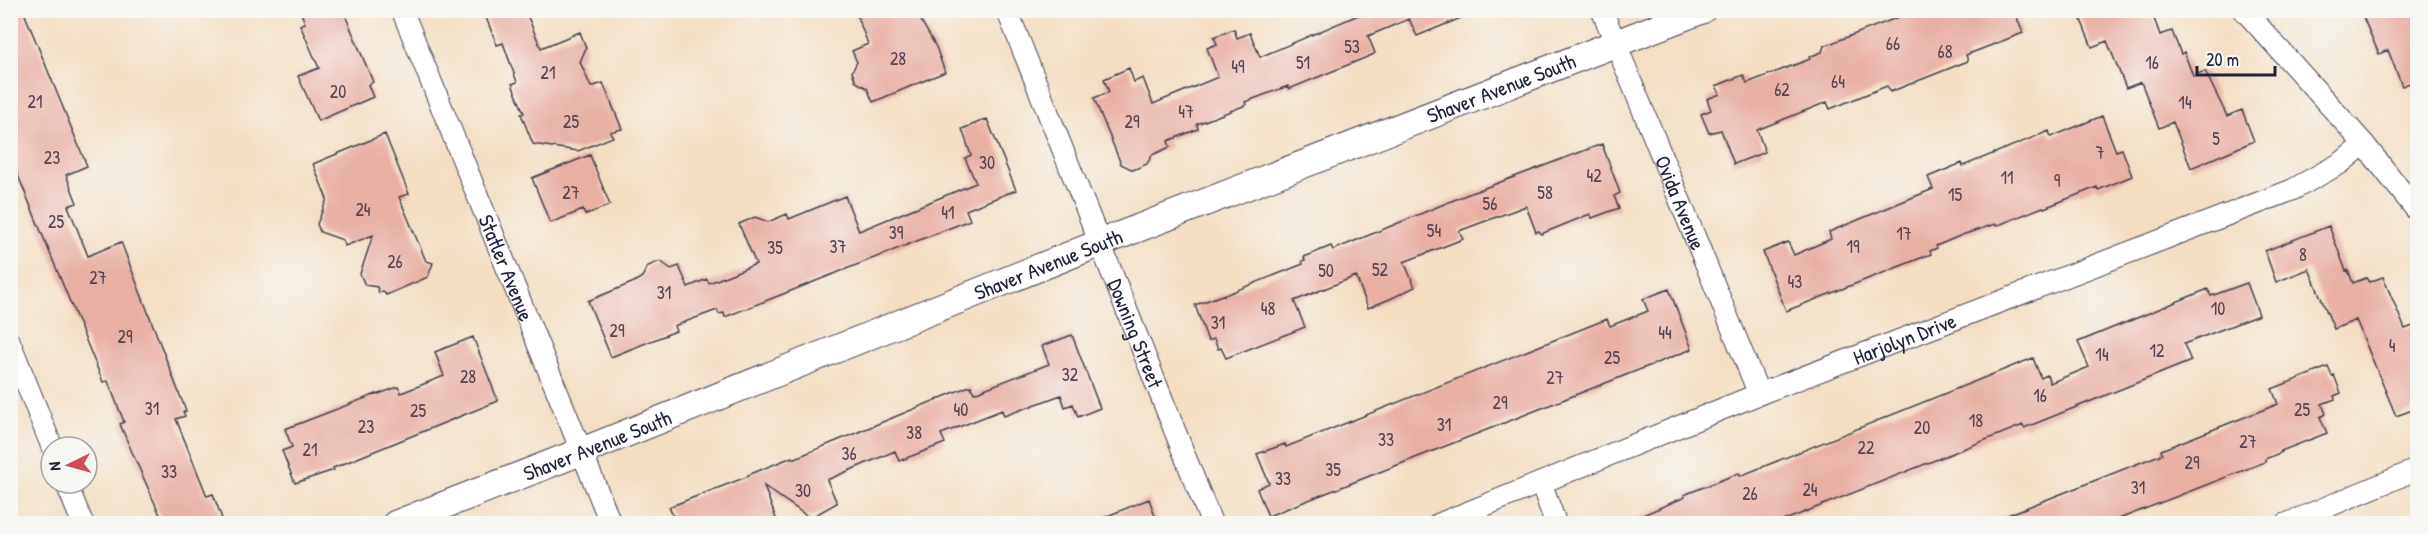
<svg xmlns="http://www.w3.org/2000/svg" width="2428" height="534" font-family="'Patrick Hand',sans-serif">
<style>
.building{fill:#e8afa4}
.lines{fill:none;stroke-linecap:round;stroke-linejoin:round}
.minor-casing{stroke:#413e50;stroke-width:23}
.tertiary-casing{stroke:#413e50;stroke-width:29}
.minor{stroke:#fff;stroke-width:21}
.tertiary{stroke:#fff;stroke-width:27}
.labels{text-anchor:middle;dominant-baseline:central;stroke-width:6;stroke-linejoin:round;paint-order:stroke}
.number-label{font-size:18px;fill:#544555}
.street-label{font-size:21px;fill:#22223b;stroke:#f6f6f2}
</style>
<rect width="100%" height="100%" fill="#f6f6f2"/>
<filter id="ink" filterUnits="userSpaceOnUse"><feTurbulence type="fractalNoise" baseFrequency=".0167" numOctaves="2"/><feDisplacementMap in="SourceGraphic" scale="12" xChannelSelector="R" yChannelSelector="G"/><feConvolveMatrix kernelMatrix="1 2 1 2 8 2 1 2 1" color-interpolation-filters="sRGB"/></filter>
<filter id="wash" filterUnits="userSpaceOnUse"><feTurbulence type="fractalNoise" baseFrequency=".008" numOctaves="4" result="noise"/><feDisplacementMap in="SourceGraphic" scale="24" xChannelSelector="R" yChannelSelector="G"/><feGaussianBlur stdDeviation="1.35" result="paint"/><feColorMatrix in="noise" values="0 0 0 0 0 0 0 0 0 0 0 0 0 0 0 0 0 1.4 0 .05"/><feComposite in="paint" operator="in"/></filter>
<g filter="url(#wash)">
<rect width="100%" height="100%" fill="#f3dec4"/>
<g id="blocks">
<path class="building" d="M10,10H23L87,166L66,175L77,203L68,206L88,256L121,242L186,411L183,412L185,416L176,419L207,496L213,494L224,524H164L128,443L120,424L124,422L108,381L103,382L10,156Z
M300,10H343L373,82L368,85L373,97L318,121L298,76L319,68L300,25L305,23Z
M483,10H525L541,48L580,32L586,48L580,62L591,87L603,83L622,129L610,132L613,137L578,151L533,144L521,114L524,113L512,84L517,82L503,43L497,45Z
M855,10H915L936,47L945,72L873,102L867,88L856,82L852,72L857,62L852,51L868,44Z
M1370,10L1478,11L1417,36L1409,19L1368,36L1375,53L1372,55L1289,89L1288,86L1245,102L1246,105L1197,124L1198,129L1168,141L1170,147L1152,155L1147,164L1133,170L1121,164L1094,98L1109,92L1104,79L1129,68L1134,82L1143,78L1153,104L1218,77L1207,48L1217,44L1214,37L1234,29L1237,38L1250,33L1260,57Z
M1917,10H2014L2023,33L1966,55L1968,61L1890,92L1887,86L1830,109L1827,102L1757,130L1765,152L1734,164L1721,130L1709,133L1701,114L1711,110L1707,99L1720,94L1716,86L1743,75L1747,83L1810,59L1809,57L1822,52L1824,46Z
M2077,10H2151L2160,35L2172,31L2181,54L2184,52L2193,76L2205,71L2227,116L2242,110L2254,141L2191,168L2173,122L2159,128L2141,82L2126,88L2107,41L2092,47Z
M2360,10H2418V80L2402,86L2388,50L2379,54Z
M2102,116L2116,151L2122,149L2132,176L2098,190L2097,187L2044,208L2043,207L1996,226L1995,224L1962,235L1936,246L1937,248L1930,251L1931,254L1786,311L1763,252L1788,242L1794,255L1831,239L1829,232L1933,189L1928,177L1962,163L1963,166L2049,131L2051,137Z
M987,119L1016,190L966,210L970,220L725,317L724,313L719,314L717,310L674,326L676,331L611,357L588,301L634,282L642,277L648,266L660,261L671,269L679,266L688,287L707,279L709,283L756,264L739,224L755,217L768,222L787,214L789,219L845,196L859,231L976,183L965,158L971,155L962,129Z
M385,134L409,194L399,197L426,261L433,263L428,277L386,295L383,291L379,293L377,287L365,285L360,274L373,235L345,246L343,240L320,232L317,224L327,199L313,164Z
M1602,144L1620,193L1614,196L1619,208L1592,218L1590,214L1541,234L1539,231L1536,232L1526,206L1459,231L1463,239L1404,262L1415,287L1390,299L1368,308L1356,276L1294,301L1305,327L1226,358L1221,348L1218,349L1214,339L1208,341L1195,305L1225,294V295L1303,264L1302,261L1305,260L1304,257L1331,246L1333,250L1466,195Z
M590,155L610,205L585,215L583,210L550,223L532,178Z
M2329,226L2346,271L2348,270L2353,283L2366,278L2369,282L2383,277L2405,329L2418,324V408L2396,416L2356,320L2334,329L2309,269L2276,282L2265,251Z
M2247,283L2259,315L2184,344L2191,361L2024,428L2023,425L1775,524H1622L1685,497L1684,495L1739,473L1740,476L2033,358L2041,378L2047,375L2050,383L2089,367L2078,342L2208,289L2211,296Z
M1669,289L1692,349L1268,516L1257,489L1269,483L1257,454L1285,444L1286,447L1607,319L1610,326L1648,311L1643,299Z
M1072,335L1100,408L1078,417L1073,404L1065,407L1061,395L1004,416L1002,410L941,434L945,443L899,461L895,451L827,480L837,503L810,518L764,486L778,524H677L669,507L749,476L748,475L792,457L793,459L967,387L971,386L974,393L1049,364L1042,346Z
M473,337L498,401L333,468L334,470L295,483L282,451L292,447L285,429L376,394V395L398,387L401,393L444,376L435,352Z
M2328,367L2332,376L2334,375L2341,393L2334,396L2335,399L2322,404L2326,414L2320,417L2327,433L2281,451L2282,452L2265,459V462L2106,524H1985L2162,454L2161,450L2278,404L2272,389Z
M1149,499L1158,524H1090V523Z"/>
</g>
</g>
<g filter="url(#ink)">
<use href="#blocks" fill-opacity="0" stroke="#413e50" stroke-width="1.5"/>
<g class="lines">
<defs>
<g id="minor">
<path id="s1" d="M402,10L611,524"/>
<path id="s2" d="M1007,10L1212,524"/>
<path id="s3" d="M1602,10L1759,394"/>
<path d="M2244,10L2364,144L2418,212"/>
<path d="M10,343L52,447"/>
<path d="M66,483L83,524"/>
<path d="M1541,483L1556,524"/>
<path id="s4" d="M1439,524L1759,394L2292,190L2341,163L2364,144"/>
<path d="M2286,524L2418,469"/>
</g>
<g id="tertiary">
<path id="s5" d="M396,524L580,452L1100,243L1702,10"/>
</g>
</defs>
<use href="#minor" class="minor-casing"/>
<use href="#tertiary" class="tertiary-casing"/>
<use href="#minor" class="minor"/>
<use href="#tertiary" class="tertiary"/>
</g>
</g>
<g class="labels">
<g class="number-label">
<text x="1893" y="43">66</text>
<text x="1352" y="46">53</text>
<text x="1945" y="51">68</text>
<text x="898" y="58">28</text>
<text x="1303" y="62">51</text>
<text x="2152" y="62">16</text>
<text x="1238" y="66">49</text>
<text x="548" y="72">21</text>
<text x="1838" y="81">64</text>
<text x="1782" y="89">62</text>
<text x="338" y="91">20</text>
<text x="35" y="101">21</text>
<text x="2185" y="102">14</text>
<text x="1186" y="111">47</text>
<text x="571" y="121">25</text>
<text x="1132" y="121">29</text>
<text x="2216" y="138">5</text>
<text x="2100" y="152">7</text>
<text x="52" y="157">23</text>
<text x="987" y="162">30</text>
<text x="1594" y="175">42</text>
<text x="2007" y="177">11</text>
<text x="2057" y="180">9</text>
<text x="571" y="192">27</text>
<text x="1545" y="192">58</text>
<text x="1955" y="194">15</text>
<text x="1490" y="203">56</text>
<text x="363" y="209">24</text>
<text x="948" y="212">41</text>
<text x="56" y="221">25</text>
<text x="1434" y="230">54</text>
<text x="896" y="232">39</text>
<text x="1904" y="233">17</text>
<text x="838" y="246">37</text>
<text x="1853" y="246">19</text>
<text x="775" y="247">35</text>
<text x="2303" y="254">8</text>
<text x="395" y="261">26</text>
<text x="1380" y="269">52</text>
<text x="1326" y="270">50</text>
<text x="98" y="277">27</text>
<text x="1795" y="281">43</text>
<text x="664" y="292">31</text>
<text x="1268" y="308">48</text>
<text x="2218" y="308">10</text>
<text x="1218" y="322">31</text>
<text x="617" y="330">29</text>
<text x="1665" y="332">44</text>
<text x="125" y="336">29</text>
<text x="2392" y="345">4</text>
<text x="2157" y="350">12</text>
<text x="2102" y="354">14</text>
<text x="1612" y="357">25</text>
<text x="1070" y="374">32</text>
<text x="468" y="376">28</text>
<text x="1555" y="377">27</text>
<text x="2040" y="395">16</text>
<text x="1500" y="402">29</text>
<text x="152" y="408">31</text>
<text x="961" y="409">40</text>
<text x="2302" y="409">25</text>
<text x="418" y="410">25</text>
<text x="1976" y="420">18</text>
<text x="1444" y="424">31</text>
<text x="366" y="426">23</text>
<text x="1922" y="427">20</text>
<text x="914" y="432">38</text>
<text x="1386" y="439">33</text>
<text x="2248" y="441">27</text>
<text x="1866" y="447">22</text>
<text x="310" y="449">21</text>
<text x="849" y="453">36</text>
<text x="2192" y="462">29</text>
<text x="1333" y="469">35</text>
<text x="169" y="471">33</text>
<text x="1283" y="478">33</text>
<text x="2138" y="487">31</text>
<text x="1810" y="489">24</text>
<text x="803" y="490">30</text>
<text x="1750" y="493">26</text>
</g>
<g class="street-label">
<text stroke="none"><textPath href="#s5" startOffset="1188">Shaver Avenue South</textPath></text>
<text stroke="none"><textPath href="#s3" startOffset="208">Ovida Avenue</textPath></text>
<text stroke="none"><textPath href="#s5" startOffset="702">Shaver Avenue South</textPath></text>
<text stroke="none"><textPath href="#s1" startOffset="278">Statler Avenue</textPath></text>
<text stroke="none"><textPath href="#s2" startOffset="348">Downing Street</textPath></text>
<text stroke="none"><textPath href="#s4" startOffset="501">Harjolyn Drive</textPath></text>
<text stroke="none"><textPath href="#s5" startOffset="216">Shaver Avenue South</textPath></text>
</g>
</g>
<rect width="2428" height="534" fill="none" stroke="#f6f6f2" stroke-width="36"/>
<g transform="translate(69 465) rotate(265)"><circle r="28" fill="#f6f6f2" stroke="#a1a1a9" stroke-width="1.5"/>
<path d="M0-4.5L10 22L0 15L-10 22Z" fill="#d1495b"/>
<text y="-9" font-size="16" font-weight="bold" text-anchor="middle" fill="#22223b">N</text>
</g>
<path d="M2197 66v9h78v-9" fill="none" stroke="#22223b" stroke-width="3"/>
<text x="2206" y="66" font-size="18" fill="#22223b" stroke="#f6f6f2" stroke-width="4.5" paint-order="stroke">20 m</text>
</svg>
